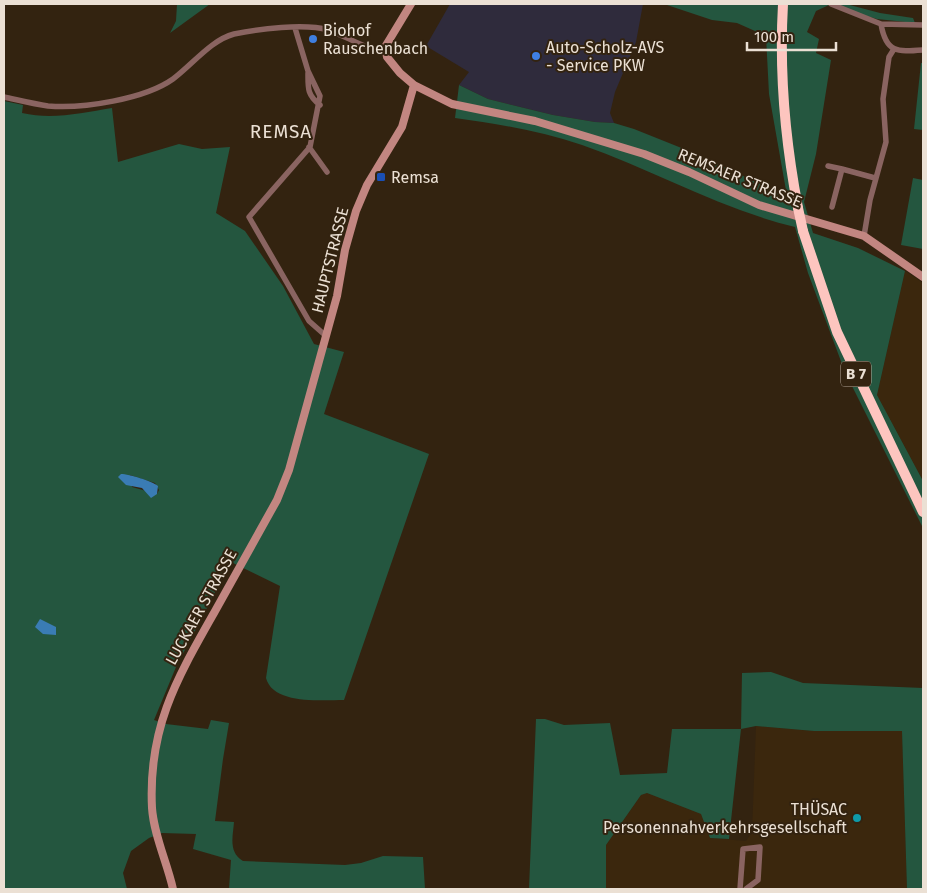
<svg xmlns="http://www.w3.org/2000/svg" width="927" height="893" font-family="'Fira Sans',sans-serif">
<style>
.commercial{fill:#2f2b3c}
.built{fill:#3b270d}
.green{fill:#24563f;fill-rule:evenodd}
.water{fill:#3a7cb4}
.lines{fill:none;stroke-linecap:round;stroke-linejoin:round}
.street{stroke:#8a6461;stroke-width:5.5}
.secondary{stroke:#c28681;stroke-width:8}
.highway{stroke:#fdc5bf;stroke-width:10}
.highway-bridge{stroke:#fdc5bf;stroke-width:10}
.shop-dot{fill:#3f7fe0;stroke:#332310;stroke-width:2}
.transit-dot{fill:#1a4fb4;stroke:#332310;stroke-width:2}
.culture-dot{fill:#0f9aa8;stroke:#332310;stroke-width:2}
.labels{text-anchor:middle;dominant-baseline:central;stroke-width:4;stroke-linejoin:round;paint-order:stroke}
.shield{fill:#332310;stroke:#b4a799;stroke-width:1}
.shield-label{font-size:15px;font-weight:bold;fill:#ebe0d4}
.poi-label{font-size:16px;fill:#ebe0d4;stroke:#332310;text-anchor:start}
.street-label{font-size:16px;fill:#ebe0d4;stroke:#332310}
.quarter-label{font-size:19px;letter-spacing:1px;fill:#ebe0d4;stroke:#332310}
</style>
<rect width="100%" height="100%" fill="#332310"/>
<path class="commercial" d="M450,4H643L636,42L615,92L610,113L614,123L595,122L553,115L488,99L459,85L469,72L426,46Z"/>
<path class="built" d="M905,271L923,283V481L877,395Z
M756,726L814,731H902L907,889H606V845L641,795L647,793L701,814L710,838L746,841L752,832Z"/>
<path class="green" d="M177,4H210L170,33L176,21Z
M664,4H846L880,13L913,18L915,23L877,19L829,5L816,11L807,32L819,39L816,53L831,60L816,154L804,202L813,233L858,248L905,271L877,395L923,481V528L845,372L808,273L795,227C720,209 654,170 582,145C541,131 498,124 455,118L459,85L488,99L553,115L595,122L614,123L634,129L689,151L787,196L769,94L766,36L737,23L712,20Z
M921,63H923V130L914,129Z
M4,101L23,105L22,113C52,120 82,113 112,108L118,162L179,144L202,149L230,147L216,213L245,231L283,286L314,344L344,352L324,414L429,454L344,700C323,700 273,705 266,678L280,586L231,562L176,667L154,720L166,724L208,729L211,720L229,723L223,759L215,821L234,822C233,836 228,852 243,861L345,865L361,863L383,856L423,857L425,889H229L231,860L193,849L196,834L162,833L149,838L131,851L123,873L127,889H4ZM130,475L155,483L159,490L157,494L132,487Z
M913,178L923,180V249L901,245Z
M771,672L803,683L923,688V889H907L902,731H814L756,726L741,729L729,839L710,838L701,814L647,793L641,795L606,845V889H529L536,719H545L564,725L610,723L620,775L667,773L672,729H741L742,673Z"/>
<path class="water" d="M121,474C129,474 152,481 158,486L157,494L151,498L142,488L126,485L118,477Z
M40,619L56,627V635L43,634L35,627Z"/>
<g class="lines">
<path class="street" d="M831,4L881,24L923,25
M881,24C886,53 897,52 923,50
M295,28L308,71L320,96L310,147L249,217L309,321L326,336
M308,73C308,88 307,95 320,105
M4,97C18,100 34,104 48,106C83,109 145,99 173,79C192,65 211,40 234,34C258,29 305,23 328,30C347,36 365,50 385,50
M309,147L327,172
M828,166L842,169
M832,207L842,169L875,178
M864,236L870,200L886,142L883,99L889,57L894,49
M740,889L743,849L760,847L758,880L746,889"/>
<path class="secondary" d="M411,4L385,47L387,57L400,73L414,85L452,104L535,121L644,154L689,172L759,205L864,236L923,277
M173,889C167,862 154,836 152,808C148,728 176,680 214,613C235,575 256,537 277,500L289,470L337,296L345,250L356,211L367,185L402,127L414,85"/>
<path class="highway" d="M783,4C779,74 785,140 798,208
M803,231L837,332L923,512"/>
<path class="highway-bridge" d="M798,208L803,231"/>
</g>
<g class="shop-dot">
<circle cx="313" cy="39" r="5"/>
<circle cx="536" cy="56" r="5"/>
</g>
<rect class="transit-dot" x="376" y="172" width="10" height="10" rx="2.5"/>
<circle class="culture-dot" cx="857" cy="818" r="5"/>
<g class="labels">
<rect class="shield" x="841" y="361.5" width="30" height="25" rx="4"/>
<g class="shield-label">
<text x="856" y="374">B 7</text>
</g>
<g class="poi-label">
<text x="323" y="30">Biohof<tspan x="323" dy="18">Rauschenbach</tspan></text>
<text x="546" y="47">Auto-Scholz-AVS<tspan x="546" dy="18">- Service PKW</tspan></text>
<text x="391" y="177">Remsa</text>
<text x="847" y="809" text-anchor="end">THÜSAC<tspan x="847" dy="18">Personennahverkehrsgesellschaft</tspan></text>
</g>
<g class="street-label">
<text transform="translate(740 178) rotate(22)">REMSAER STRASSE</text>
<text transform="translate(330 260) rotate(-76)">HAUPTSTRASSE</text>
<text transform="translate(201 607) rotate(-61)">LUCKAER STRASSE</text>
</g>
<g class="quarter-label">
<text x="281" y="131">REMSA</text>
</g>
</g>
<rect width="927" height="893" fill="none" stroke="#ebe0d4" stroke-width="10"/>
<path d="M747 42v8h89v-8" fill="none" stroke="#ebe0d4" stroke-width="2.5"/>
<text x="754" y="42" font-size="15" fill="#ebe0d4" stroke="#332310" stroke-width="4" paint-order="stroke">100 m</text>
</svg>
